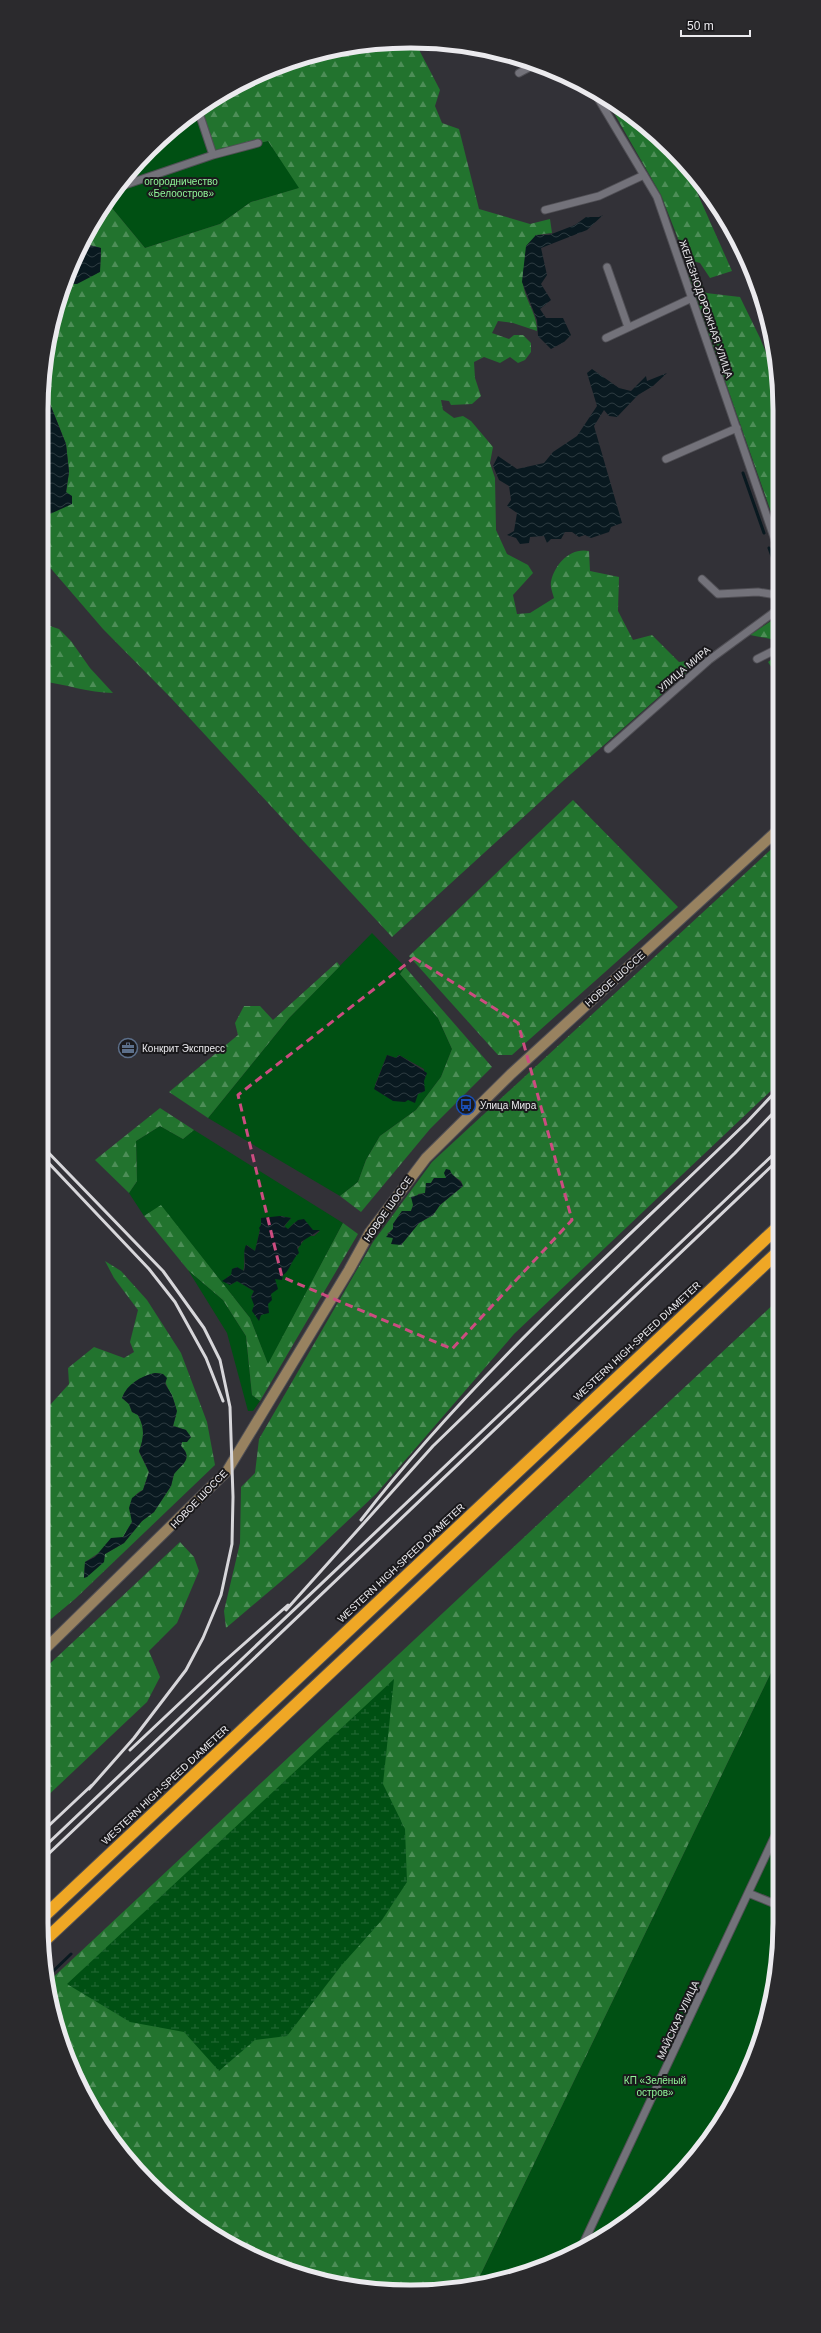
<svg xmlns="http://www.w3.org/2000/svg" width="821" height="2333" font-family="Helvetica,sans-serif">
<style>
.green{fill:#005013;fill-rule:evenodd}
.forest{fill:url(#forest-firs);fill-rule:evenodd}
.wetland{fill:url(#wetland-marsh)}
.water{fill:url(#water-waves)}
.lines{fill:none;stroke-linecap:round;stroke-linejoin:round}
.stream{stroke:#091920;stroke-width:3}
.street-casing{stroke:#504f55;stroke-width:9}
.secondary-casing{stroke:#504f55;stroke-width:12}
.highway-casing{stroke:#504f55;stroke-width:14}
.street{stroke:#73727a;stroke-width:7}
.secondary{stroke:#988260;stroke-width:10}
.highway{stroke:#efa725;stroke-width:12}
.rail{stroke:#d7d6da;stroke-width:3}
.marked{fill:none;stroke:#cc4c80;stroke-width:3;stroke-dasharray:8 5;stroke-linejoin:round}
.labels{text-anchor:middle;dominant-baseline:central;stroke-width:4;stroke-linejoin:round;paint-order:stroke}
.park-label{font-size:10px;fill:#91f799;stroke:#1a191c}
.street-label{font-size:10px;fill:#ebeaee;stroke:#1a191c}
.poi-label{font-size:10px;fill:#ebeaee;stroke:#1a191c;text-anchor:start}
.rim{fill:none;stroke:#ebeaee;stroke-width:5}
</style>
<defs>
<pattern id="forest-firs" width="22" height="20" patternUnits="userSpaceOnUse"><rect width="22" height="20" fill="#22732e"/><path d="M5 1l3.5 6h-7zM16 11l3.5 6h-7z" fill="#4d8e57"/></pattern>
<pattern id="wetland-marsh" width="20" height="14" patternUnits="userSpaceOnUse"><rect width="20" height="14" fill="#005013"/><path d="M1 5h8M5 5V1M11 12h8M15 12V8" fill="none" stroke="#256936"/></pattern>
<pattern id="water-waves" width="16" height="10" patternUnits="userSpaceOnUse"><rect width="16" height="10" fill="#091920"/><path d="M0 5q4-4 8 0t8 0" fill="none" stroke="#2d3b41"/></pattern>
</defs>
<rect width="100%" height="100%" fill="#323137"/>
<path class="green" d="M199,110L249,145L268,141L300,188L251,202L220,224L145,248L107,202C130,165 164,135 199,110Z
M372,933L405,967L400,974L438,1018L452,1049L441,1077L416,1110L380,1136L366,1160L358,1182L340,1196L208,1118L289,1018ZM387,1055L396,1058L399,1055L424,1069C424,1084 421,1093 408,1100L382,1094L375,1085Z
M160,1126L183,1139L194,1130L343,1223L268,1365L250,1318L161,1206L144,1216L129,1193L137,1181L136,1141ZM280,1216L291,1218L284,1227L288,1229L294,1223L302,1220L313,1230L320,1231L314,1236H308C294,1248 292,1270 275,1279L268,1304L261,1315L251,1297L254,1291L237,1281L230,1285L227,1277L243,1271C246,1262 242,1253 247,1245L255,1251L261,1225L266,1217L276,1218Z
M188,1270L223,1300L246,1336L252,1395L260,1401L253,1411H248L227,1333Z
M779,1656L780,1923L767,2018L718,2128L672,2184L616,2230L506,2279L476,2284Z"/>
<path class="forest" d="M415,42L440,90L435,106L442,123L459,129L479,209L530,224L550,219L552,233L536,235C527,255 517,275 527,298C531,309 537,318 537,331L513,323L498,321L492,333L509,339L514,335H523L531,343V352L525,360L518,363L510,357L500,363L484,357L474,362L475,378L481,396L472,404L451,405L449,401L441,400L443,410L454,418L463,416L471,421L493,447L490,463L495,478L496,530L507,554L528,565L533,573L513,595L517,614L530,613L554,598C553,594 550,587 551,582C554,565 570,547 589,551L590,571L619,577L618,611L633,640L652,635L679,662L702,659L563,781L392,937L171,698L103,629L41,557V476L50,491L66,493L69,472L66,444L44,389L45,382L51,377L46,371L54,315L65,284L70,286L100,271L101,248L81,243L107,202L145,248L220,224L251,202L299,188L268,141L216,154L199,110L226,91L292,61L362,44Z
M606,99L684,163L732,271L710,278L700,263L686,259L661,195Z
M688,275L700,281L706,293L740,297L760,338L777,379V529Z
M777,617V645L776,640L750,635Z
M41,623L59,629L71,641L90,668L113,693C89,693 65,684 41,681Z
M777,655V676L768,662Z
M573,800L678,907L512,1055H498L409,956Z
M778,843V1084L514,1334L376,1494L304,1562L226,1628L224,1611L240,1543L241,1487L255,1473L259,1439L373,1242L432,1162ZM451,1174L461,1181L463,1186L440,1205L433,1215L419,1223L401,1245L387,1234L393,1229V1224L402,1211H411L418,1194L425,1193L434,1178H447Z
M337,962L340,966L289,1018L208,1118L169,1092L238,1035L235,1023L244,1006H260L273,1020Z
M405,967L492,1067L430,1129L361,1212L340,1196L358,1182L366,1160L380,1136L416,1110L441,1077L452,1049L438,1018L400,974Z
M160,1108L194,1130L183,1139L160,1126L136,1141L137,1181L129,1193L95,1160Z
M161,1205L250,1318L268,1364L343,1223L358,1234L260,1401L252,1395L246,1336L223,1300L188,1270L144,1216Z
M105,1261L121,1271L147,1300L181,1353L207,1422L215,1465L75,1599L51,1619L41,1621V1415L69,1384L68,1368L94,1347L124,1358L134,1352L130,1342L138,1310L114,1278ZM155,1373L163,1374C165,1387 175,1397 176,1410C177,1415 174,1421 173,1426L186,1430L187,1442L182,1441L181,1446C194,1459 181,1465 174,1474L171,1486L154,1512L142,1521L124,1543L105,1554L104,1558L84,1578L85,1562L123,1537L132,1522C130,1509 130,1495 143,1490L149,1472L139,1452C144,1438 145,1428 138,1415L132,1412L129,1404L122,1398C127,1385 142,1376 155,1373Z
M779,1299V1656L476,2284L434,2291L362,2289L247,2254L186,2216L133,2166L69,2064L48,1994L47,1983Z
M180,1542L194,1557L199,1571L177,1623L149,1651L160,1677L147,1702L41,1802V1672Z"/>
<path class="wetland" d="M394,1679L383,1784L405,1829L407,1882L382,1920L341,1966L287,2036L255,2040L219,2071L184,2032L130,2022L67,1984Z"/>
<path class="water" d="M603,215L587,230L541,248L547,275L541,284L551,300L540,309L546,318H563L571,335L564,342L551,349L538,336L537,320L522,282L526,246L536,235H549L575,225L586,217H599Z
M81,243L101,248L100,272L77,284H65Z
M592,369L619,388L631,391L646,376L647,381L667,373L653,386L638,395L617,417L609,416L604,410L594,426L622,523L611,527L609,532L591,538L585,535L579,537L572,532H565L561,539H551L547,543L544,536L530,537L529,543L520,544L516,538L507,535L514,531L517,513L507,506L511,500L509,486L499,480L493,466L498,456L517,469L544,463L553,452L577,436L597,406L587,373Z
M44,389L66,444L69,472L66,492L72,496V504L50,514V491L41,476V411Z
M387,1055L396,1058L399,1055L427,1073L424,1081L425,1091L418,1094L415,1103L408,1100L405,1102L393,1101L374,1089Z
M446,1169L450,1170C452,1177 460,1179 463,1186L440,1205L433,1215L419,1223L401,1245L391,1244L393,1238L386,1237L393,1229V1224L402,1211H411L413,1205L411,1197L425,1193L426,1183H431L434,1178H446L444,1173Z
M280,1216L291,1218L284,1226L288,1229L298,1220L304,1219L313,1230H320L301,1242V1245L297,1247L299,1253C291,1260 290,1271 283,1275L282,1280L275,1279L278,1289L271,1294L272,1300L268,1304L269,1313L261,1315L259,1321L252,1311L254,1305L251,1297L254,1291L237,1281L230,1285L222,1281L231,1275L232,1269L237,1267L244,1271C247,1262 242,1253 246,1245L255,1251L260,1230L259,1228L261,1225V1218Z
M155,1373L163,1374L167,1378L165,1384L172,1395L177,1411L173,1426L186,1430L191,1437L187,1442H182L181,1446C194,1459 181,1465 174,1474L171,1486L154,1512L142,1521L124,1543L105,1554L104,1562L87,1577L84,1578L85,1562L95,1557L111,1538L123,1537L132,1522L129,1508L132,1498L143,1490L149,1472L139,1451C144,1438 145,1428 138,1415L132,1412L129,1404L122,1398C127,1384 141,1376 155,1373Z"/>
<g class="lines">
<path class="stream" d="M743,473L764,533
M769,548L777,570
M46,1978L71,1954"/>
<defs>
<path id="street" d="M519,73L534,65
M593,90L657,197L777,546
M198,110L213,155
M116,188L213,155L258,143
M545,210L599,196L644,175
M607,267L628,327
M606,338L692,298
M666,459L737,428
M702,579L718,594L758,592L777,595
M757,659L777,649
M608,749L709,660L777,610
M748,1893L780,1906
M583,2244L780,1825"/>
<path id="secondary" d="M41,1653L227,1471L349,1270L370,1232L426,1158L511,1074L778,830"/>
<path id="highway" d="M41,1919L779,1226
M43,1942L779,1251"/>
</defs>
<use href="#street" class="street-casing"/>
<use href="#secondary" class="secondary-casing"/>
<use href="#highway" class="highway-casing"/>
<use href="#street" class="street"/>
<use href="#secondary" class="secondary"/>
<use href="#highway" class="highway"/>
<path class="rail" d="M727,225L751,278
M41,1145L163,1271L204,1328L220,1360L230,1407L233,1497L232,1544L221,1595L203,1638L186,1670L134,1738L89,1789
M41,1155L149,1269L175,1302L206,1358L223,1401
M361,1520C472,1376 617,1248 747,1122L778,1089
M286,1610L433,1446L735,1153L778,1108
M130,1750L219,1666L288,1605
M41,1833L92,1785
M41,1850L778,1150
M41,1861L778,1160"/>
</g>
<path class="marked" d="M414,958L518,1023L572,1220L452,1349L282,1277L238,1095Z"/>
<defs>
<symbol id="office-ring" viewBox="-11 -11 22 22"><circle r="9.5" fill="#1a191c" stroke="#5c6f8a" stroke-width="1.5"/><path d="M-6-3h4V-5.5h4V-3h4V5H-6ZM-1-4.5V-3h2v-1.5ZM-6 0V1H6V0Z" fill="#5c6f8a"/></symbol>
<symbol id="bus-ring" viewBox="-11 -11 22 22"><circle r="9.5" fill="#1a191c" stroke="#1a4fb4" stroke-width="1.5"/><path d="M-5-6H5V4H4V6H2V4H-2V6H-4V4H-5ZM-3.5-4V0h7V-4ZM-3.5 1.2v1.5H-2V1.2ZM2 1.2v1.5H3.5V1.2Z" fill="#1a4fb4"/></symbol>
</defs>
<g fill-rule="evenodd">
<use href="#office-ring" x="117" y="1037" width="22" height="22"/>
<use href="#bus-ring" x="455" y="1094" width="22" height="22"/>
</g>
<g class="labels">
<g class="park-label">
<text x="181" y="181">огородничество<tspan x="181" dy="12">«Белоостров»</tspan></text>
<text x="655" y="2080">КП «Зелёный<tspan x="655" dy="12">остров»</tspan></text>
</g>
<g class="street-label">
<text transform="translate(706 309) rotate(71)">ЖЕЛЕЗНОДОРОЖНАЯ УЛИЦА</text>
<text transform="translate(684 669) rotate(-40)">УЛИЦА МИРА</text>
<text transform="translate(615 979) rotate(-42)">НОВОЕ ШОССЕ</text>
<text transform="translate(388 1209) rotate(-55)">НОВОЕ ШОССЕ</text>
<text transform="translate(637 1341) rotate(-43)">WESTERN HIGH-SPEED DIAMETER</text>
<text transform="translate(199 1499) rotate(-46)">НОВОЕ ШОССЕ</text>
<text transform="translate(401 1563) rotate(-43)">WESTERN HIGH-SPEED DIAMETER</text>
<text transform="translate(165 1785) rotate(-43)">WESTERN HIGH-SPEED DIAMETER</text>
<text transform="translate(678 2020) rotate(-65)">МАЙСКАЯ УЛИЦА</text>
</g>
<g class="poi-label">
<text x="142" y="1048">Конкрит Экспресс</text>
<text x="480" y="1105">Улица Мира</text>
</g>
</g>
<path d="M0 0H821V2333H0ZM410 48H411A362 362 0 0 1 773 410V1923A362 362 0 0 1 411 2285H410A362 362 0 0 1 48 1923V410A362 362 0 0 1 410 48Z" fill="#2b2a2d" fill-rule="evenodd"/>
<path class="rim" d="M410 48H411A362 362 0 0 1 773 410V1923A362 362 0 0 1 411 2285H410A362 362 0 0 1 48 1923V410A362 362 0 0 1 410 48Z"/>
<path d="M681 30v6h69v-6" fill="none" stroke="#ebeaee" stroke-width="2"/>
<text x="687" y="30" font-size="12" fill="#ebeaee" stroke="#1a191c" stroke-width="3" paint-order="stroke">50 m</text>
</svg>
